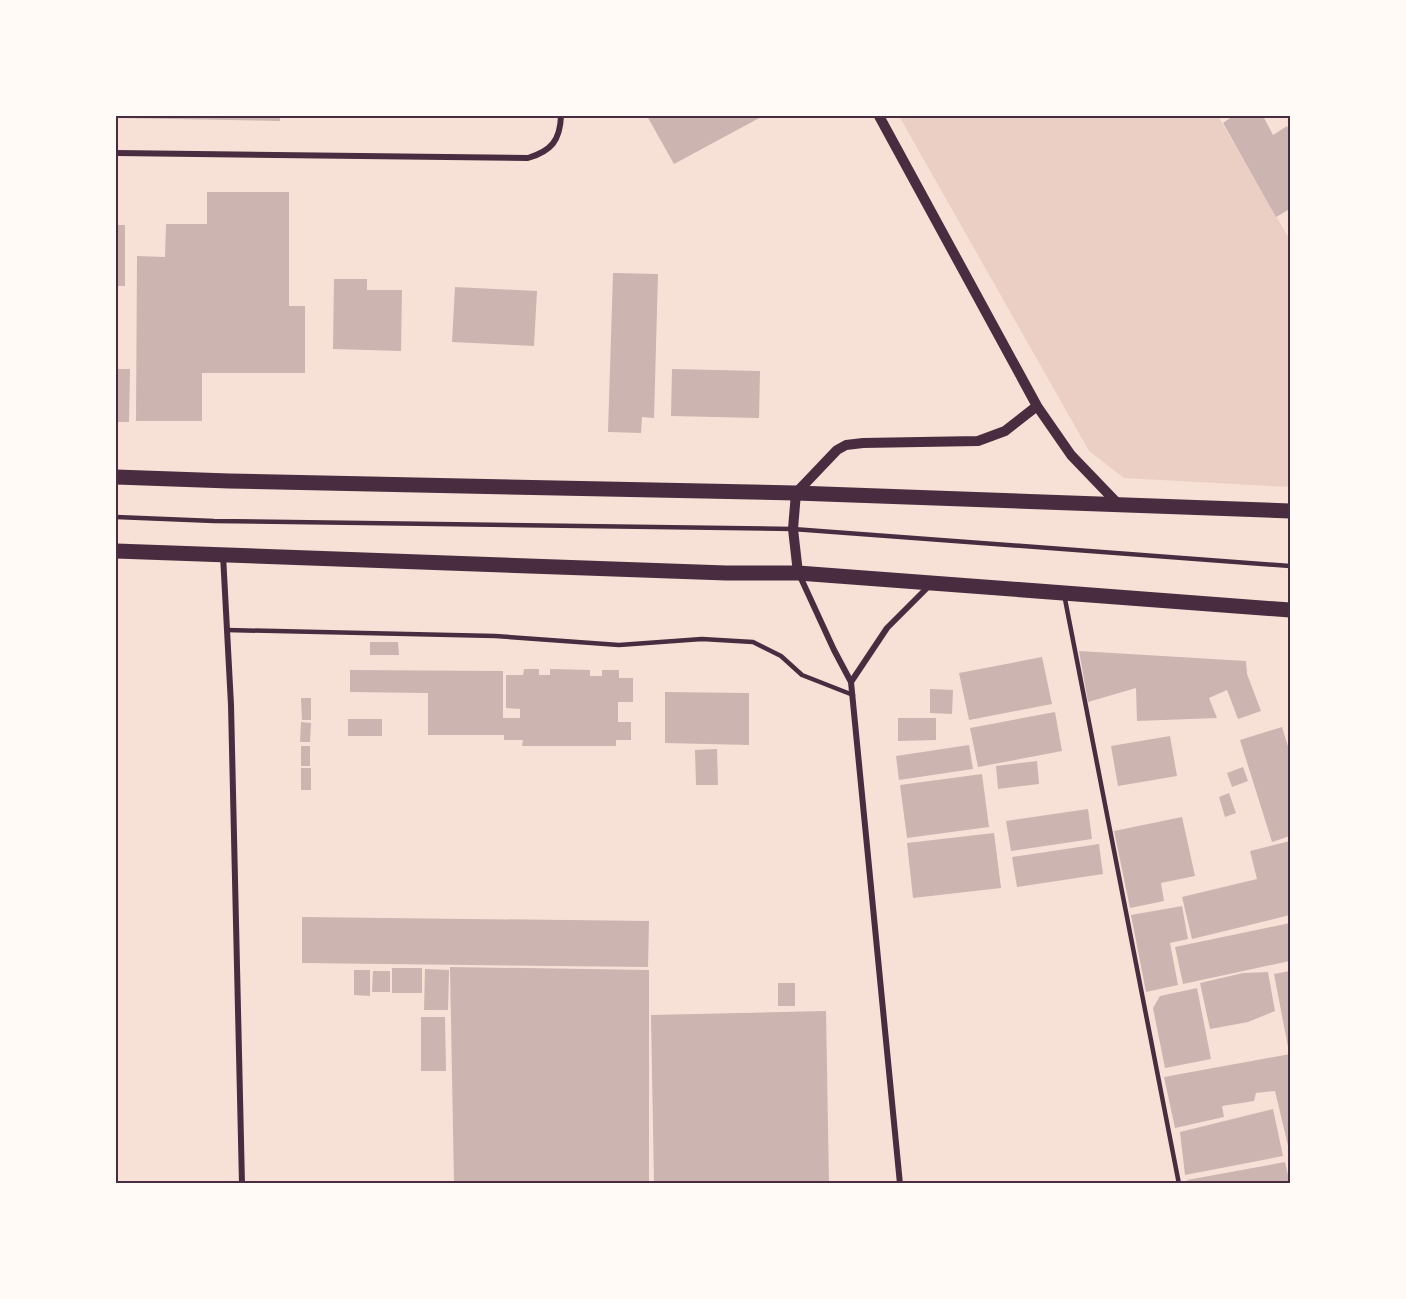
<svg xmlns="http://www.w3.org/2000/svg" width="1406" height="1299" font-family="'Roboto Serif',serif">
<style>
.green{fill:#ebcfc5}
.building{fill:#ccb4b1}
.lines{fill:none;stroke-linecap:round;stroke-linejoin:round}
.service{stroke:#4a2c40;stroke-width:4.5}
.minor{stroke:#4a2c40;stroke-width:6}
.tertiary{stroke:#4a2c40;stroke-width:10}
.primary{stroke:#4a2c40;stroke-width:15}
.neatline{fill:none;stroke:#4a2c40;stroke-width:2}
</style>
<rect width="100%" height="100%" fill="#f7e1d7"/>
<path class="green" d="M899,116H1218L1290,240V487L1124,478L1089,451Z"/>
<path class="building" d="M116,116H280V121L116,118Z
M647,116H763L674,164Z
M1233,116H1263L1273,135L1287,126L1290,132V209L1276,217L1223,123Z
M207,192H289V306H305V373H202V421H136L137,256L165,257L166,224H207Z
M116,225H125V286H116Z
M613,273L658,274L654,418L642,417L641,433L608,432Z
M334,279H367V290H402L401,351L333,349Z
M455,287L537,291L534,346L452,342Z
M116,369H130L129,422H116Z
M672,369L760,371L759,418L671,416Z
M370,642H398L399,655H370Z
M1079,651L1246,661L1247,674L1261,711L1238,719L1227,690L1209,698L1217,718L1137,721L1136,688L1088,702Z
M1042,657L1052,704L969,720L959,673Z
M524,669H539V675H550V669L590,670V676H602V670H619V678H633V702H618V722H631V740H616V746H522L523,740H504V735H428V693L350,692V670L503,671V718H520V709L506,708V675H523Z
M930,689L953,690L952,714L930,713Z
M665,692L749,693V745L665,743Z
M301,698H311V720H302Z
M1055,712L1062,751L978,767L970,728Z
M898,718H936V740L898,741Z
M348,719H382V736H348Z
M301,722L311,723L310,742H300Z
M1282,727L1290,753V836L1272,842L1240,740Z
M1170,736L1177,776L1118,786L1111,746Z
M969,745L973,769L899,780L896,756Z
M301,746H310V766H301Z
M717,749L718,785H696L695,750Z
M1037,761L1039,784L998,789L996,766Z
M1243,767L1248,781L1232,787L1227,773Z
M301,768H311V790H301Z
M982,774L989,827L907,838L900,785Z
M1229,793L1236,813L1225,817L1219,797Z
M1088,809L1092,839L1011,851L1006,821Z
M1182,817L1195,876L1161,883L1164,901L1130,908L1114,831Z
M994,833L1001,888L913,898L907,843Z
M1290,841V915L1192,939L1182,897L1257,879L1250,851Z
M1099,844L1103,874L1017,887L1012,857Z
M1182,906L1188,939L1170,943L1178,985L1146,992L1131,915Z
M302,917L649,921L648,967L302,963Z
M1290,923V961L1183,984L1175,947Z
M450,967L649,970V1184H454Z
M392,968H422V993H392Z
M425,969L449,970L448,1010H424Z
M354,970H370V996L354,995Z
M373,971H390V992H372Z
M1290,971V1051L1289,1052L1274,974Z
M1268,972L1275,1011L1248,1022L1210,1029L1200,983L1243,973Z
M778,983H795V1006H778Z
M1197,988L1211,1059L1165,1068L1153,1008L1160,996Z
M826,1011L829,1184H654L651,1015Z
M421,1017H445L446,1071H421Z
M1290,1054V1154L1275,1091L1256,1093L1254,1101L1222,1106L1224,1117L1175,1128L1164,1077Z
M1273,1109L1283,1156L1185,1175L1180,1132Z
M1285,1162L1290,1184H1188L1187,1180Z"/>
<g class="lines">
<path class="service" d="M116,517L214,521L793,529L1290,566
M1064,594L1179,1184
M227,630L495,636L619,645L702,639L753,642L781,656L802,675L853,695"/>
<path class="minor" d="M116,153L528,158C551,151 560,141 561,116
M223,555L231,705L242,1184
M799,574L834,650L851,682L900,1184
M851,682L887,628L930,585"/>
<path class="tertiary" d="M879,116L1037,406L1071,455L1119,505
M798,573L793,529L796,493L837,450L846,445L863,443L978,441L1005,431L1037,406"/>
<path class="primary" d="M116,477L229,481L796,493L1290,511
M116,551L726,573H798L1290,610"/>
</g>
<rect width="1406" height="1299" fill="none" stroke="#fffaf5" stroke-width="234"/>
<rect x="117" y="117" width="1172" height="1065" class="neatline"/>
</svg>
